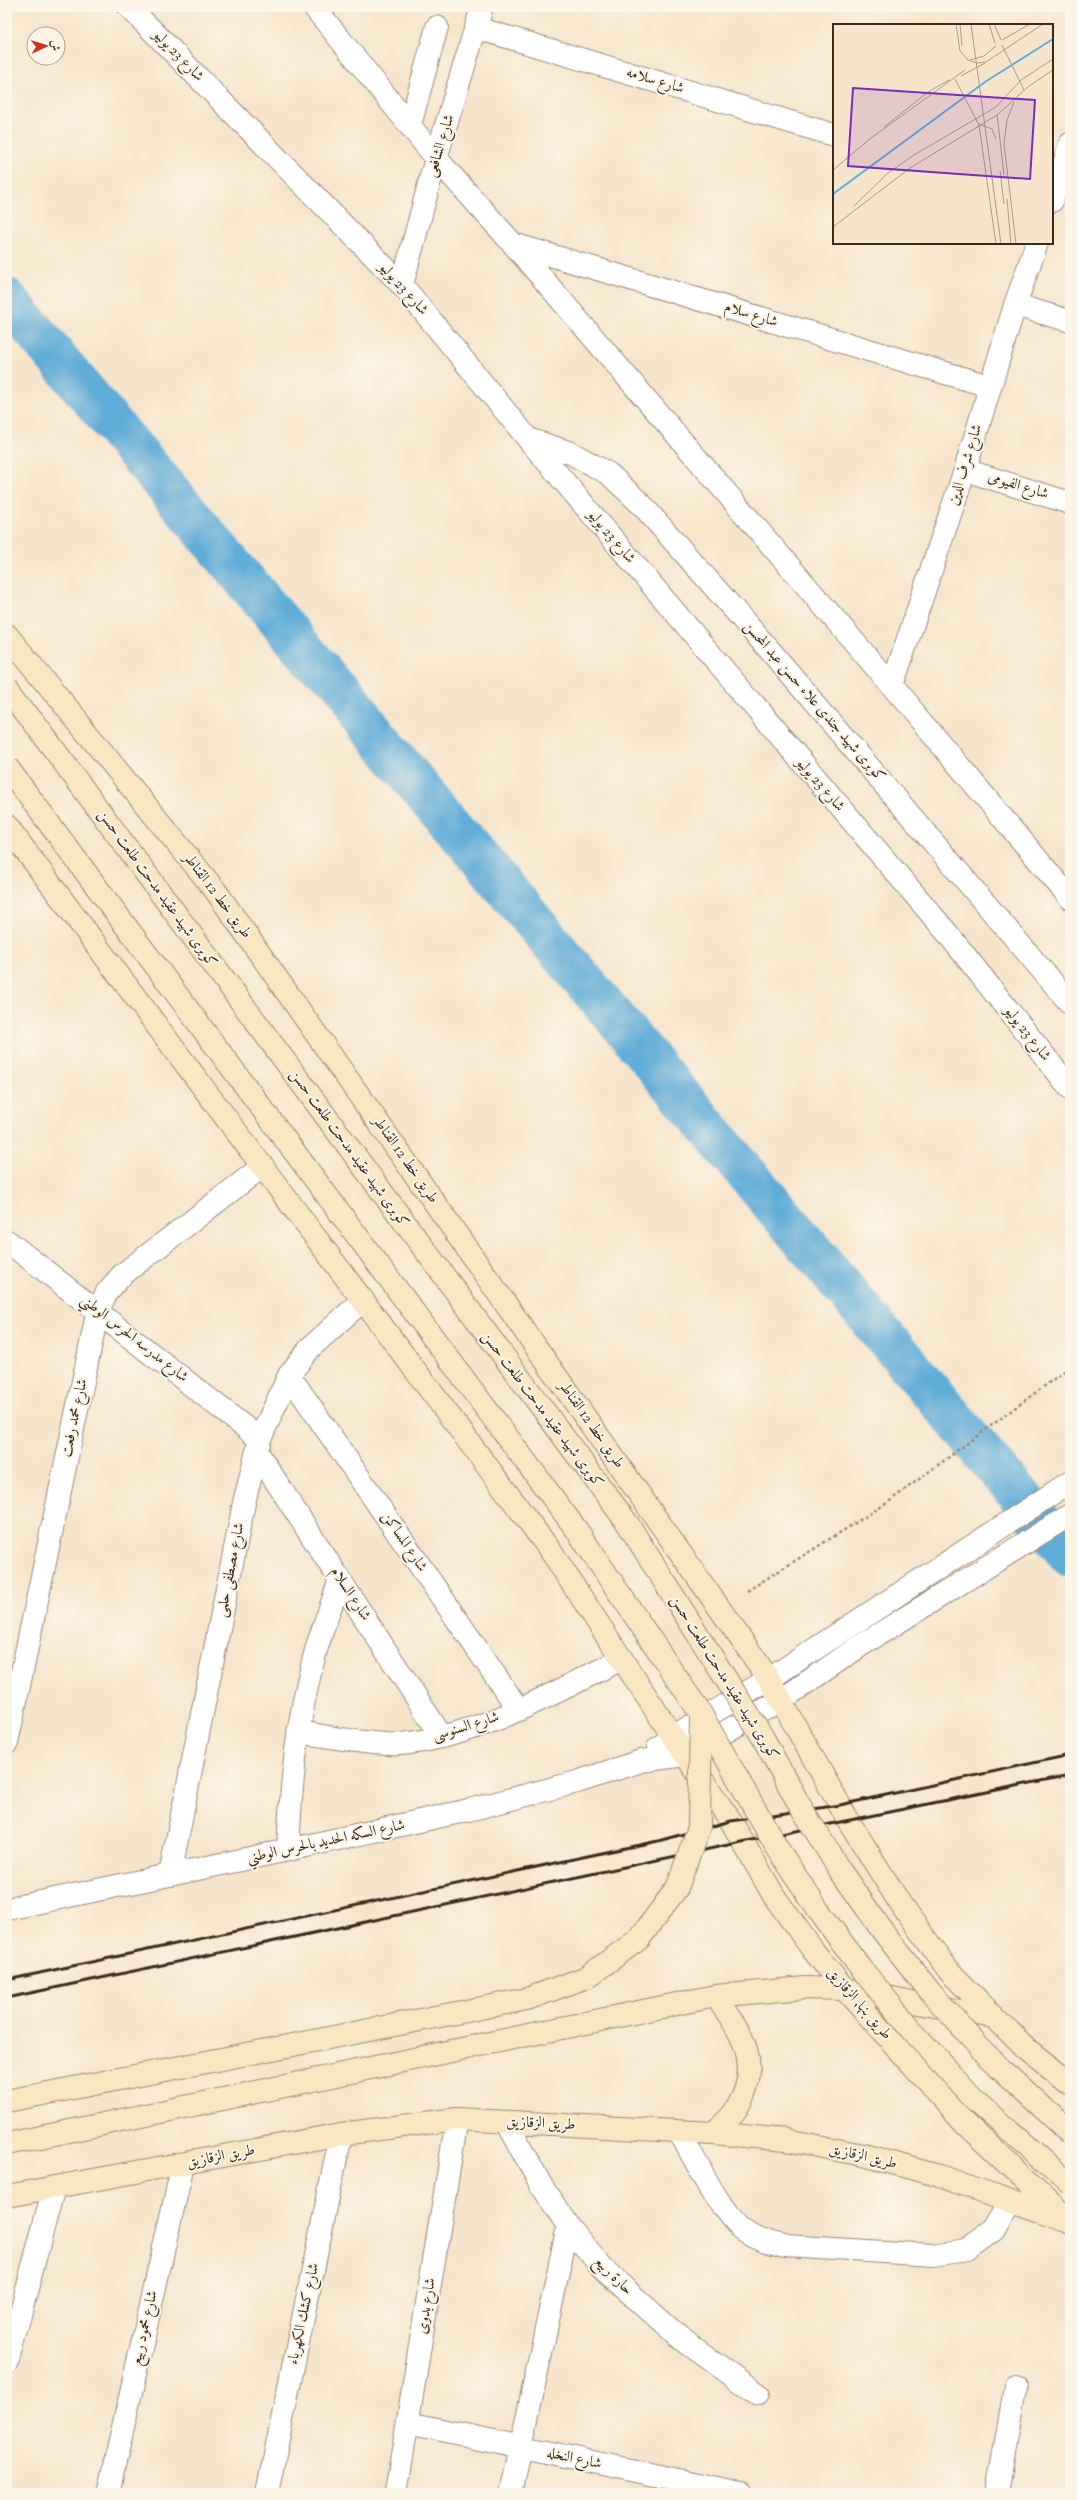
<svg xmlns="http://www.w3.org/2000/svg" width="1077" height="2500" font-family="'Sorts Mill Goudy',Amiri,serif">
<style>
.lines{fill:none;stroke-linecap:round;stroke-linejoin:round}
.canal{stroke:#5facd8;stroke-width:42}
.service-casing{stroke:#988874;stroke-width:24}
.minor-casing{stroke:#988874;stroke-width:24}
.tertiary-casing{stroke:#988874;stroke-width:24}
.secondary-casing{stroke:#988874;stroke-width:24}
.path{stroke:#988874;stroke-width:2.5;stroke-dasharray:3 3;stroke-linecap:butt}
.service{stroke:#fff;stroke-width:22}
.minor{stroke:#fff;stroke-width:22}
.tertiary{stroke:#fff;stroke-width:22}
.secondary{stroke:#f9e7c3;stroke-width:22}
.rail{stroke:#3b2a1e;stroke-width:3}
.secondary-bridge-casing{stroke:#988874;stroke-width:24;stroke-linecap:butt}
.secondary-bridge{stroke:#f9e7c3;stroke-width:22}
.labels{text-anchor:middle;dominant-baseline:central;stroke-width:4;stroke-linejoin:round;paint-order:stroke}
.street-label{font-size:15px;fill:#3b2a1e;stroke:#fcf5e5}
.inset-river{fill:none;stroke:#5facd8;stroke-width:2}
.inset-road{fill:none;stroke:#ab9a86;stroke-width:1}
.view{fill:#7b2cbf;fill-opacity:0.15;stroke:#7b2cbf;stroke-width:2}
.inset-edge{fill:none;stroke:#3b2a1e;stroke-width:2}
</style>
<rect width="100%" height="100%" fill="#fcf5e5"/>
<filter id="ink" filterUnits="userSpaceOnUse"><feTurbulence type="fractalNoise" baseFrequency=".025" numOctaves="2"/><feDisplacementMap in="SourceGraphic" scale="8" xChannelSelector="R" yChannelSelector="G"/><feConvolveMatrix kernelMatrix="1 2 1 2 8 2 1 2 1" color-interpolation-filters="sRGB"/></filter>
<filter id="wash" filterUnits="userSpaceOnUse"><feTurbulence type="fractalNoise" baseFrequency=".012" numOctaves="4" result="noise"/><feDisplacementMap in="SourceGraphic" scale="16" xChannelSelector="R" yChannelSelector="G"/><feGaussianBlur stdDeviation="0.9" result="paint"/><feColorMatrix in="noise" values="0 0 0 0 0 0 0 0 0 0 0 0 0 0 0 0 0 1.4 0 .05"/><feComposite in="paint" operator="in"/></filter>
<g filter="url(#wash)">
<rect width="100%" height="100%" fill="#f6e5cb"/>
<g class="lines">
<path class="canal" d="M7,299L1070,1556"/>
</g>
</g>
<g filter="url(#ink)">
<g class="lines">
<defs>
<path id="service" d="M410,125L437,27
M679,2132C695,2158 721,2215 745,2231C757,2239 771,2243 785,2246L933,2255L966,2250L994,2230L1010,2201"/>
<path id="minor" d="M314,7L436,158L513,244L892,686L1070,898
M477,28L834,135
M1052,201L1070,144
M513,244L989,386
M402,285L436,158L482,7
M1015,305L1070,321
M965,470L1070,503
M892,686L965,470L1015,305L1037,243
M7,1241L260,1439
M289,1375L519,1710
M257,1452L442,1737
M298,1732C327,1736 374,1746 401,1744C481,1736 551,1694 622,1659
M7,1743L98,1310L107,1292L122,1275L263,1166
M288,1850C291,1784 297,1718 315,1654C322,1629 332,1604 340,1579
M170,1875L244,1503L260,1439L289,1375L310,1348L363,1300
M507,2122L541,2185L568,2226L603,2269L679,2337L758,2394
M7,2364L54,2187
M408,2423L741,2493
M108,2493L183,2164
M267,2493L341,2134
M396,2493L457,2119
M511,2493L568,2226
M997,2493L1015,2388"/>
<path id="tertiary" d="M129,7L402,285L528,439L948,934L1070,1088
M528,439L571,453L609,474L642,505L773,654L1070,1003
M658,1748L674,1736L769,1679L1070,1482
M7,1909L288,1850L469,1810L577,1782L641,1761L685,1755L781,1700L860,1646L1070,1515"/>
<path id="secondary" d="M7,635L215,890L769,1679L848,1820L901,1905L949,1971L1022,2045L1070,2083
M7,826L550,1550L685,1755L731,1821L774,1896L812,1949L844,1989L965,2123L1070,2222
M713,2133C720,2127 730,2119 735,2111C764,2067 743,2032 715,1996
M7,2144L715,1996L805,1988L844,1989L993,2017
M7,2196L341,2134L457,2119L713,2133L786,2140L863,2155L939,2176L1063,2219"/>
</defs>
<use href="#service" class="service-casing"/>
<use href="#minor" class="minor-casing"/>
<use href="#tertiary" class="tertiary-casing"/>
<use href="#secondary" class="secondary-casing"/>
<path class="path" d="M747,1591L887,1503L1070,1367"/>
<use href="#service" class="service"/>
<use href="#minor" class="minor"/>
<use href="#tertiary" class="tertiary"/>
<use href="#secondary" class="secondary"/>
<path class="rail" d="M7,1980L658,1841L731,1821L840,1805L1070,1755
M7,1998L742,1842L1070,1775"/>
<defs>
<path id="secondary-bridge" d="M7,686L628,1524L762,1736L799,1804L839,1869L884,1933L931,1993L997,2066L1070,2133
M7,767L576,1529L701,1714L776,1846L818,1910L864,1972L913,2032L975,2100L1070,2184
M7,2101L527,1999L587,1977L639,1939L677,1888L699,1827L701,1717"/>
</defs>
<use href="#secondary-bridge" class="secondary-bridge-casing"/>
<use href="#secondary-bridge" class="secondary-bridge"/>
</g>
</g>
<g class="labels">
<g class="street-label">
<text transform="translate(178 56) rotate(46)">شارع 23 يوليو</text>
<text transform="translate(655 81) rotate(17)">شارع سلامه</text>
<text transform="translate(441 146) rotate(-73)">شارع الشافعى</text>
<text transform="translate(403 289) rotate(48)">شارع 23 يوليو</text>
<text transform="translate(751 315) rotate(17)">شارع سلام</text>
<text transform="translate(966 465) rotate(-73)">شارع شرف الدين</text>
<text transform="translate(1018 486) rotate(17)">شارع الفيومى</text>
<text transform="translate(611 537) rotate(50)">شارع 23 يوليو</text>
<text transform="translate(814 702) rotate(49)">كوبرى شهيد جندى علاء حسن عبد المحسن</text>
<text transform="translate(820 785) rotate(49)">شارع 23 يوليو</text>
<text transform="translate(157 889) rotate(54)">كوبرى شهيد عقيد مدحت طلعت حسن</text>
<text transform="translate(217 896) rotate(53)">طريق خط 12 القناطر</text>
<text transform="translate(1027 1034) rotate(52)">شارع 23 يوليو</text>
<text transform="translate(349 1149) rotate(54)">كوبرى شهيد عقيد مدحت طلعت حسن</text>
<text transform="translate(405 1160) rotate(55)">طريق خط 12 القناطر</text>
<text transform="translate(134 1339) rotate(38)">شارع مدرسه الحرس الوطني</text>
<text transform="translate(542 1410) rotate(53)">كوبرى شهيد عقيد مدحت طلعت حسن</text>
<text transform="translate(75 1418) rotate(-78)">شارع محمد رفعت</text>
<text transform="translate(591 1425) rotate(55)">طريق خط 12 القناطر</text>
<text transform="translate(404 1542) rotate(56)">شارع المساكن</text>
<text transform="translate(231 1570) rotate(-79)">شارع مصطفى حلمى</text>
<text transform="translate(350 1594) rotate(57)">شارع السلام</text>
<text transform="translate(724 1678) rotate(58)">كوبرى شهيد عقيد مدحت طلعت حسن</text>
<text transform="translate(466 1727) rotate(-17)">شارع السنوسى</text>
<text transform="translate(326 1842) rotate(-12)">شارع السكه الحديد بالحرس الوطني</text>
<text transform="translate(859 2004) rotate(49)">طريق بنها, الزقازيق</text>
<text transform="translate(541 2124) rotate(3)">طريق الزقازيق</text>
<text transform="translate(221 2157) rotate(-11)">طريق الزقازيق</text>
<text transform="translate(863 2157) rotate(13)">طريق الزقازيق</text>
<text transform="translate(613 2276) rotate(45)">حارة ربيع</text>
<text transform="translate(427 2306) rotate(-81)">شارع بدوى</text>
<text transform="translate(304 2314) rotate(-78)">شارع كشك الكهرباء</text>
<text transform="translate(145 2328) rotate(-77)">شارع محمود ربيع</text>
<text transform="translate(574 2459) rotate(12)">شارع النخله</text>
</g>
</g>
<g transform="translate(833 24)">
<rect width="220" height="220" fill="#f6e5cb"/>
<path class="inset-river" d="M0,170L152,58L220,15"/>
<path class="inset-road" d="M123,0L127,27L135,36L144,39L153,38L210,0M127,0L129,22M138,0L168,220M156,0L162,19M161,0L168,16M169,16L197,0M169,21L191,66M137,36L151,32L163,22M128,52L152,39M122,55L146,101L163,220M181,78L174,96L171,120L183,220M164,90L171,151M146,100L159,105L163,115M51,103L95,68L116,56M0,146L38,114L132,46M167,147L171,180M174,175L178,220M21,182L55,149L81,131L163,83L188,56L220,35M0,203L77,144L164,91L196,62L220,46"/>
<path class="view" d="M20,64L202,76L197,155L15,142Z"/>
<rect width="220" height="220" class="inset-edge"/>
</g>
<rect width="1077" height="2500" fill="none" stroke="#fcf5e5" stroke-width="24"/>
<g transform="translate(46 46) rotate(86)"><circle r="19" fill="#fcf5e5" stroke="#afa495"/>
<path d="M0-3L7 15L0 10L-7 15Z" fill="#c8321e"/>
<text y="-6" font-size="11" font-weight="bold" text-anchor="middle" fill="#3b2a1e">ش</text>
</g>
</svg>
